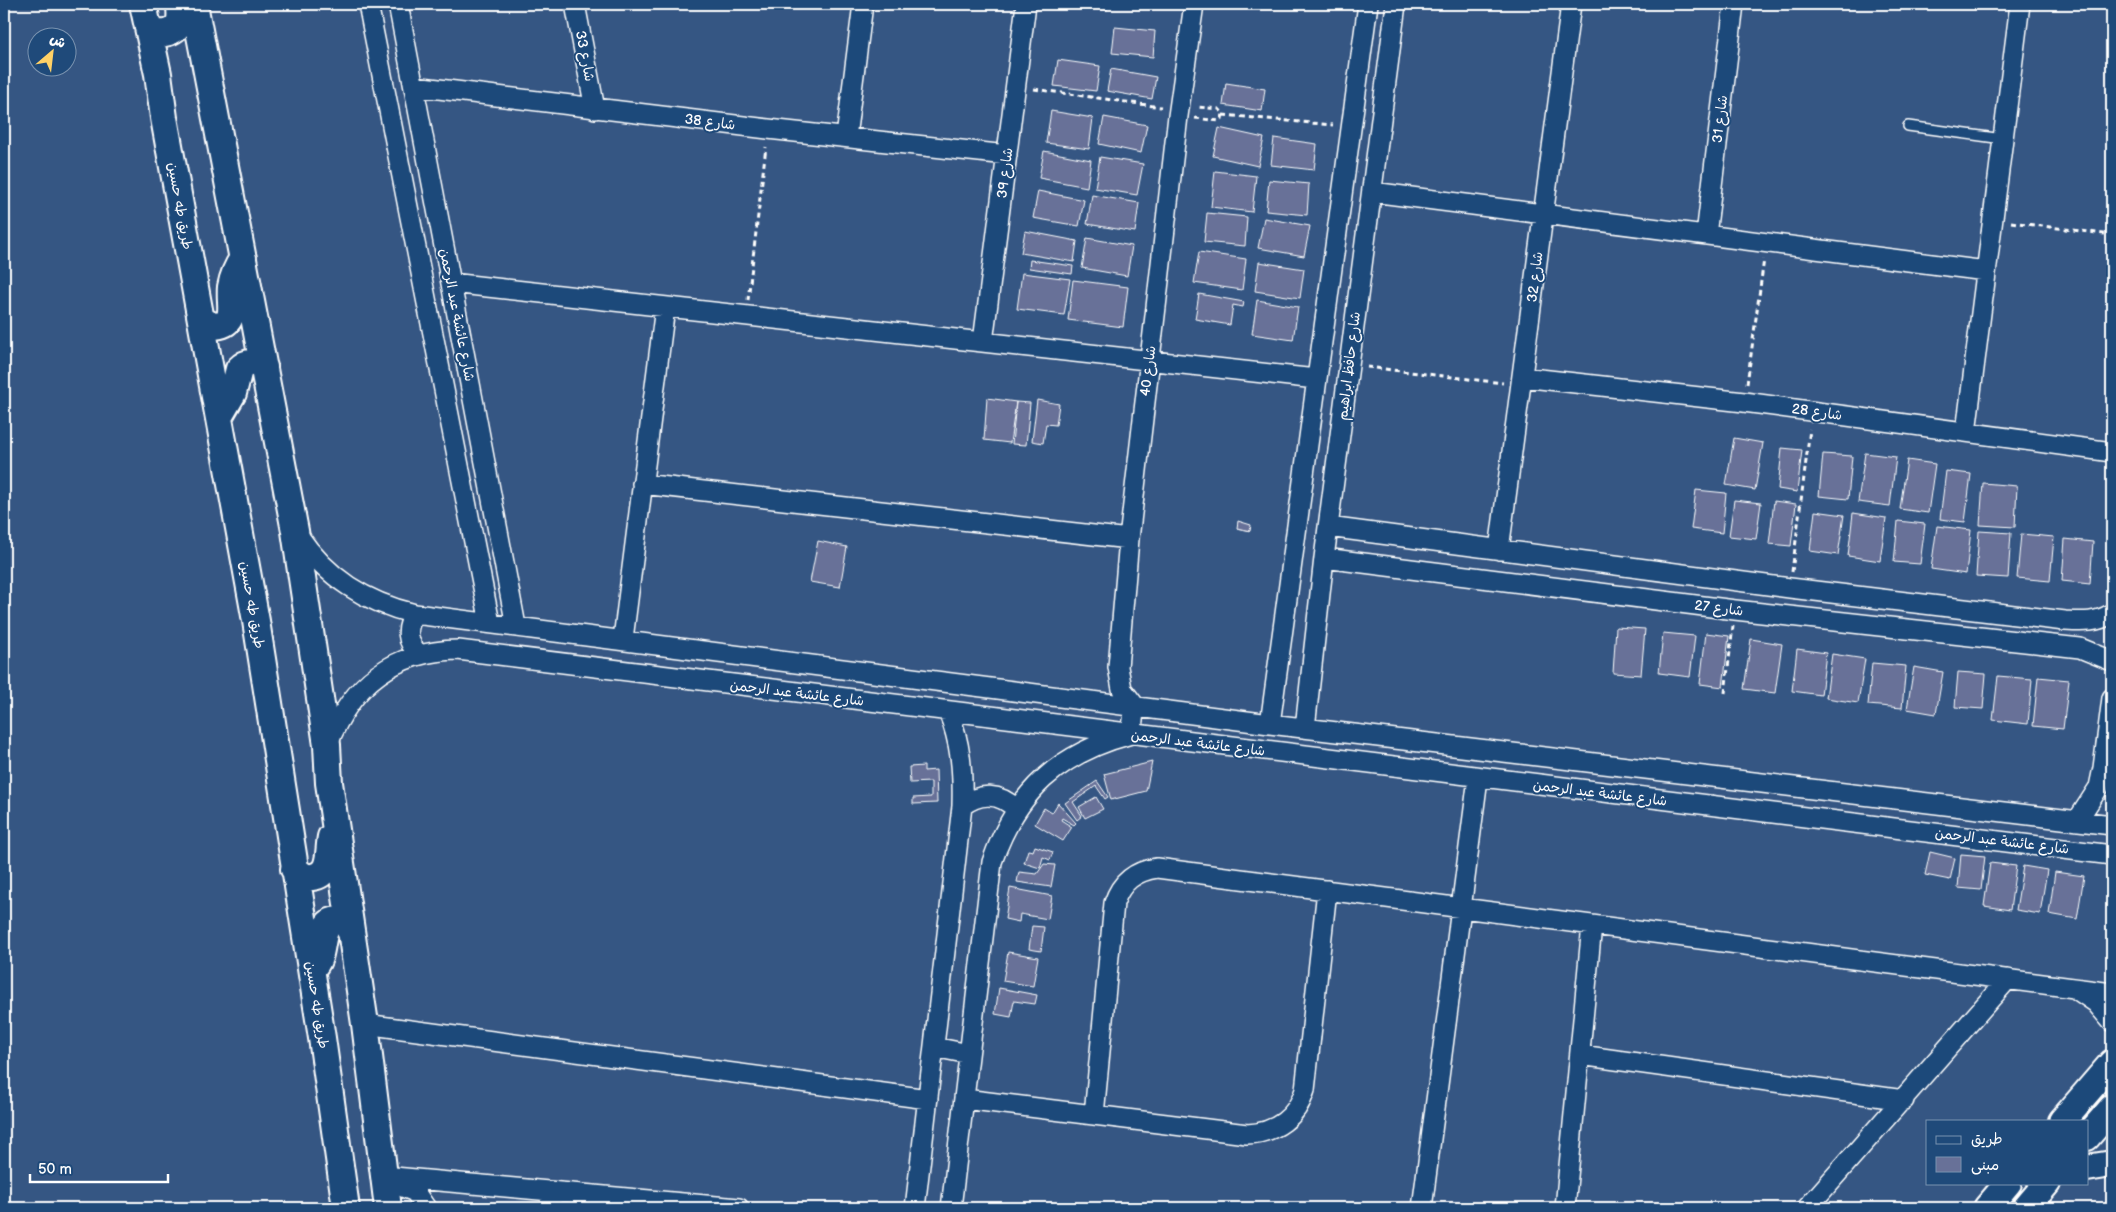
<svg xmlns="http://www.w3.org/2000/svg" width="2116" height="1212" font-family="'Balsamiq Sans','Playpen Sans Arabic',sans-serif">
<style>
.building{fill:#687198;stroke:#fff}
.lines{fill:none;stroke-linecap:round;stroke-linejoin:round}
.lane-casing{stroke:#fff;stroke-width:12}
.street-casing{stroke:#fff;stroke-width:22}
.secondary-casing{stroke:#fff;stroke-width:30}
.path{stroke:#fff;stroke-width:3;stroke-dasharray:5 4;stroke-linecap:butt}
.lane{stroke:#1f4a7a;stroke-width:9}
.street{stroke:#1f4a7a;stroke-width:19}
.secondary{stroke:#1f4a7a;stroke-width:26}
.labels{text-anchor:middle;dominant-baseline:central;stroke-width:4;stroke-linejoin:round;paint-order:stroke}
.street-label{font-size:14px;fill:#fff;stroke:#1f4a7a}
</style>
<rect width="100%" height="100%" fill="#355683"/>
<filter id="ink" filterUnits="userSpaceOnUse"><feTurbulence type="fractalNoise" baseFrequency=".02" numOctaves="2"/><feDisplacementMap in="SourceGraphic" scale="10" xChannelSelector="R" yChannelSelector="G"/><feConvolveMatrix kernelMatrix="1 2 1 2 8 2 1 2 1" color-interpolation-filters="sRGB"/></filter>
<g filter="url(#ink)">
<path class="building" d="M1071,4H1108L1107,10Z
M1115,27L1155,31L1153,57L1112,53Z
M1058,60L1100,66L1096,91L1054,86Z
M1111,69L1156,77L1152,99L1107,91Z
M1226,83L1265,89L1262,111L1223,105Z
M1051,111L1093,118L1089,149L1046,143Z
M1104,117L1147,125L1141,153L1099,144Z
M1219,128L1264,138L1258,166L1213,156Z
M1274,138L1317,144L1314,170L1271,165Z
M1044,151L1091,160L1087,187L1039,178Z
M1100,157L1143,164L1137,195L1095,188Z
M1215,171L1256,176L1252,212L1211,207Z
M1269,180L1309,184L1307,215L1266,211Z
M1038,191L1084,200L1079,226L1033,218Z
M1092,195L1139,203L1135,232L1087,224Z
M1207,213L1247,217L1245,246L1204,242Z
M1264,218L1310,226L1304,256L1258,248Z
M1025,231L1077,241L1074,262L1021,253Z
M1087,238L1132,246L1127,276L1082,268Z
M1199,252L1246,259L1242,290L1194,283Z
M1030,260L1073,266L1072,274L1029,268Z
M1259,262L1304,269L1300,298L1255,291Z
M1022,273L1070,279L1064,315L1017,309Z
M1073,280L1128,287L1123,327L1068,320Z
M1199,294L1244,302L1243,307L1233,305L1230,325L1195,319Z
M1257,300L1298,307L1293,340L1252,334Z
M987,398L1016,402L1010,443L984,440Z
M1037,400L1059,404L1056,425L1046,424L1043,443L1032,441Z
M1016,402L1030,403L1026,445L1012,444Z
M1734,438L1763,443L1755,490L1726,485Z
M1782,448L1802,450L1797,492L1778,489Z
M1865,453L1896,457L1890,506L1858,502Z
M1823,454L1852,456L1848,499L1819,496Z
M1907,460L1935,464L1928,513L1900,509Z
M1946,471L1971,474L1965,522L1940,519Z
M1983,483L2017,486L2015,527L1980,525Z
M1696,490L1726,493L1722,533L1691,529Z
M1734,500L1761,503L1756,539L1729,536Z
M1774,501L1796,504L1791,546L1769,544Z
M1815,511L1844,515L1838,555L1810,551Z
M1853,513L1886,518L1880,561L1848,556Z
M1238,521L1251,525L1250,531L1237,528Z
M1898,521L1925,524L1920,564L1894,562Z
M1937,526L1971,530L1966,574L1931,569Z
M1979,531L2011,533L2008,578L1976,576Z
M2021,534L2054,537L2050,581L2017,578Z
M2065,539L2093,542L2090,584L2062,581Z
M818,541L847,547L840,587L810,582Z
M1616,627L1645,629L1641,675L1613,673Z
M1663,633L1695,636L1690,677L1659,673Z
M1706,633L1729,636L1723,687L1700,684Z
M1751,639L1782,644L1775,693L1744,689Z
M1797,649L1826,653L1821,695L1792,691Z
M1832,654L1865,659L1858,703L1826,698Z
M1872,663L1906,666L1902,708L1868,705Z
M1914,667L1943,672L1936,714L1907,709Z
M1958,672L1986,674L1983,709L1955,707Z
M1998,676L2032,679L2028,724L1993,720Z
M2038,677L2069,680L2063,729L2033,726Z
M1152,762L1146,791L1111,800L1104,774Z
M924,766V771L936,770L937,803L913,804V798L931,797V782L910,783L909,767Z
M1097,781L1108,797L1105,799L1096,786L1073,802L1082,816L1077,820L1065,803Z
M1096,797L1103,809L1085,818L1079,807Z
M1058,803L1076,823L1074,825L1062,818L1061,820L1072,827L1063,841L1035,824L1044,808L1052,813Z
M1035,846L1053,852L1050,860L1043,857L1040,868L1024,863L1028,850L1033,851Z
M1930,852L1955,858L1950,880L1925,875Z
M1961,854L1985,856L1981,890L1958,888Z
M1990,863L2016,866L2010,910L1984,906Z
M1044,864L1055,865L1051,887L1017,882L1019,872L1037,874Z
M2023,866L2047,870L2040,914L2016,910Z
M2055,872L2084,876L2077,919L2049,914Z
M1010,888L1052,896L1048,919L1020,914L1019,922L1005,919Z
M1032,926L1044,927L1041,951L1029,949Z
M1008,952L1038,957L1033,986L1003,981Z
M999,988L1037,995L1035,1004L1014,1001L1011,1017L995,1014Z"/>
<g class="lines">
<defs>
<path id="lane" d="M1908,126L2003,139"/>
<path id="street" d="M368,4L490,623
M398,4L516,626
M575,4L595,109
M414,86L768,129L1007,155
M846,137L863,4
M1372,192L1986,271
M1706,235L1734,4
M451,283L1316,379
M983,342L1026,4
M1522,377L1744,402L2112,452
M1966,432L2020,4
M642,484L1129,539
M1328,527L1790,588L2065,621C2082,622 2098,623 2112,613
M298,535C327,578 365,602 415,614L1270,724L2112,825
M1499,550L1571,4
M1324,558L1735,610L2080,648L2112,661
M415,614C405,628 406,642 419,654
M623,639L665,307
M1270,724L1368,4
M1305,728L1324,558L1396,4
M328,744C351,685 393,651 458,650L2112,855
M962,806C980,792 1000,793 1016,809
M2077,821L2099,787L2103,768L2112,698
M2077,990L2096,1003L2112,1022
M365,1024L928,1099
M934,1047L969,1054
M1580,1055L1904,1100
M964,1099L1247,1134C1276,1133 1297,1117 1305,1090L1327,890
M1094,1115L1114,903C1121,882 1135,871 1157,868L2112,993
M383,1176L739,1208
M393,1183L415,1192L426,1208
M549,1191L552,1208
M915,1208L962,806C963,772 961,743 948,711
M951,1208L992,862C1016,792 1059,753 1131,734L1135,706L1122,689L1118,667L1129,539L1150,359L1178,116L1194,4
M1422,1208L1478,778
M1565,1208L1592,925
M1807,1208L2008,979"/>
<path id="secondary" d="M143,4L158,74L164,118L256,621L322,1038L346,1208
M194,4L295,531L327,745L329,783L365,1024L388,1208
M150,31C161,36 177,33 180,20C181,15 180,9 180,4
M201,319L212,326C239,326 229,305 231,287C233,276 237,267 243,258
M219,417L233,393L239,369C247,361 255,361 264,367
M294,869C300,874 305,878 312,877C332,875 328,851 331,837
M315,965C326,952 318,916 340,921C346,923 349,927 351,933
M2062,1121L2112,1063
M2087,1137L2112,1108
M2087,1168L2112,1164
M1987,1208L2008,1183
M2026,1208L2047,1183"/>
</defs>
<use href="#lane" class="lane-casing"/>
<use href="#street" class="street-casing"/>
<use href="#secondary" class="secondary-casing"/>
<path class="path" d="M1034,89L1161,107
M1223,115L1333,125
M1195,118L1219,121L1222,119L1223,113L1219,109L1198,107
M2011,222L2112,235
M748,300L766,147
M1367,367L1503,383
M1747,384L1764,259
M1792,572L1810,429
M1725,693L1733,626"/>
<use href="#lane" class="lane"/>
<use href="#street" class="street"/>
<use href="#secondary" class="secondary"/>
</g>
</g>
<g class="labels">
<g class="street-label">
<text transform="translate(585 56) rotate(79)">شارع 33</text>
<text transform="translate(1720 119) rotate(-83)">شارع 31</text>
<text transform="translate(710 122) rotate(7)">شارع 38</text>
<text transform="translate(1005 173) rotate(-83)">شارع 39</text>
<text transform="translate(180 206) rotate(80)">طريق طه حسين</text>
<text transform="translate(1535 277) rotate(-83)">شارع 32</text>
<text transform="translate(457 315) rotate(79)">شارع عائشة عبد الرحمن</text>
<text transform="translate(1349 366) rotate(-83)">شارع حافظ ابراهيم</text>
<text transform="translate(1148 371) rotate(-83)">شارع 40</text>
<text transform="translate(1817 412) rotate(8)">شارع 28</text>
<text transform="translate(252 605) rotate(80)">طريق طه حسين</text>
<text transform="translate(1719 608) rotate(7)">شارع 27</text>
<text transform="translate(797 693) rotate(7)">شارع عائشة عبد الرحمن</text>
<text transform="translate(1198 743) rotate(7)">شارع عائشة عبد الرحمن</text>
<text transform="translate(1600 793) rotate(7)">شارع عائشة عبد الرحمن</text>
<text transform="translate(2002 841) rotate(7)">شارع عائشة عبد الرحمن</text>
<text transform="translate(317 1005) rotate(81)">طريق طه حسين</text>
</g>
</g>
<rect width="2116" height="1212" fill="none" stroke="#1f4a7a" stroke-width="20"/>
<rect x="10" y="10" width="2096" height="1192" fill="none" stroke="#fff" stroke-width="2" filter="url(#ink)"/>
<rect x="1926" y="1120" width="162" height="65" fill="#1f4a7a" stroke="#7992af"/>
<rect x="1936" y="1136" width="25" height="8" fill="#1f4a7a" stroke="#7992af"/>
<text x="1971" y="1144" font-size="15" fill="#ffffff">طريق</text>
<rect x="1936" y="1157" width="25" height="15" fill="#687198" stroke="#7992af"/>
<text x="1971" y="1170" font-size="15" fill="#ffffff">مبنى</text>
<g transform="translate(52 52) rotate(28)"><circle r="24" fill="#1f4a7a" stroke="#7992af"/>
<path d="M0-4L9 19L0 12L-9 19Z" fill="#ffd166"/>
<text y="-8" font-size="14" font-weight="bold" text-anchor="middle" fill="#ffffff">ش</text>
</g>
<path d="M30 1174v8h138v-8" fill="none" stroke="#ffffff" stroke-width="2.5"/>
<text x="38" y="1174" font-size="15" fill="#ffffff" stroke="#1f4a7a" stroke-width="4" paint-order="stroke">50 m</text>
</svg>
